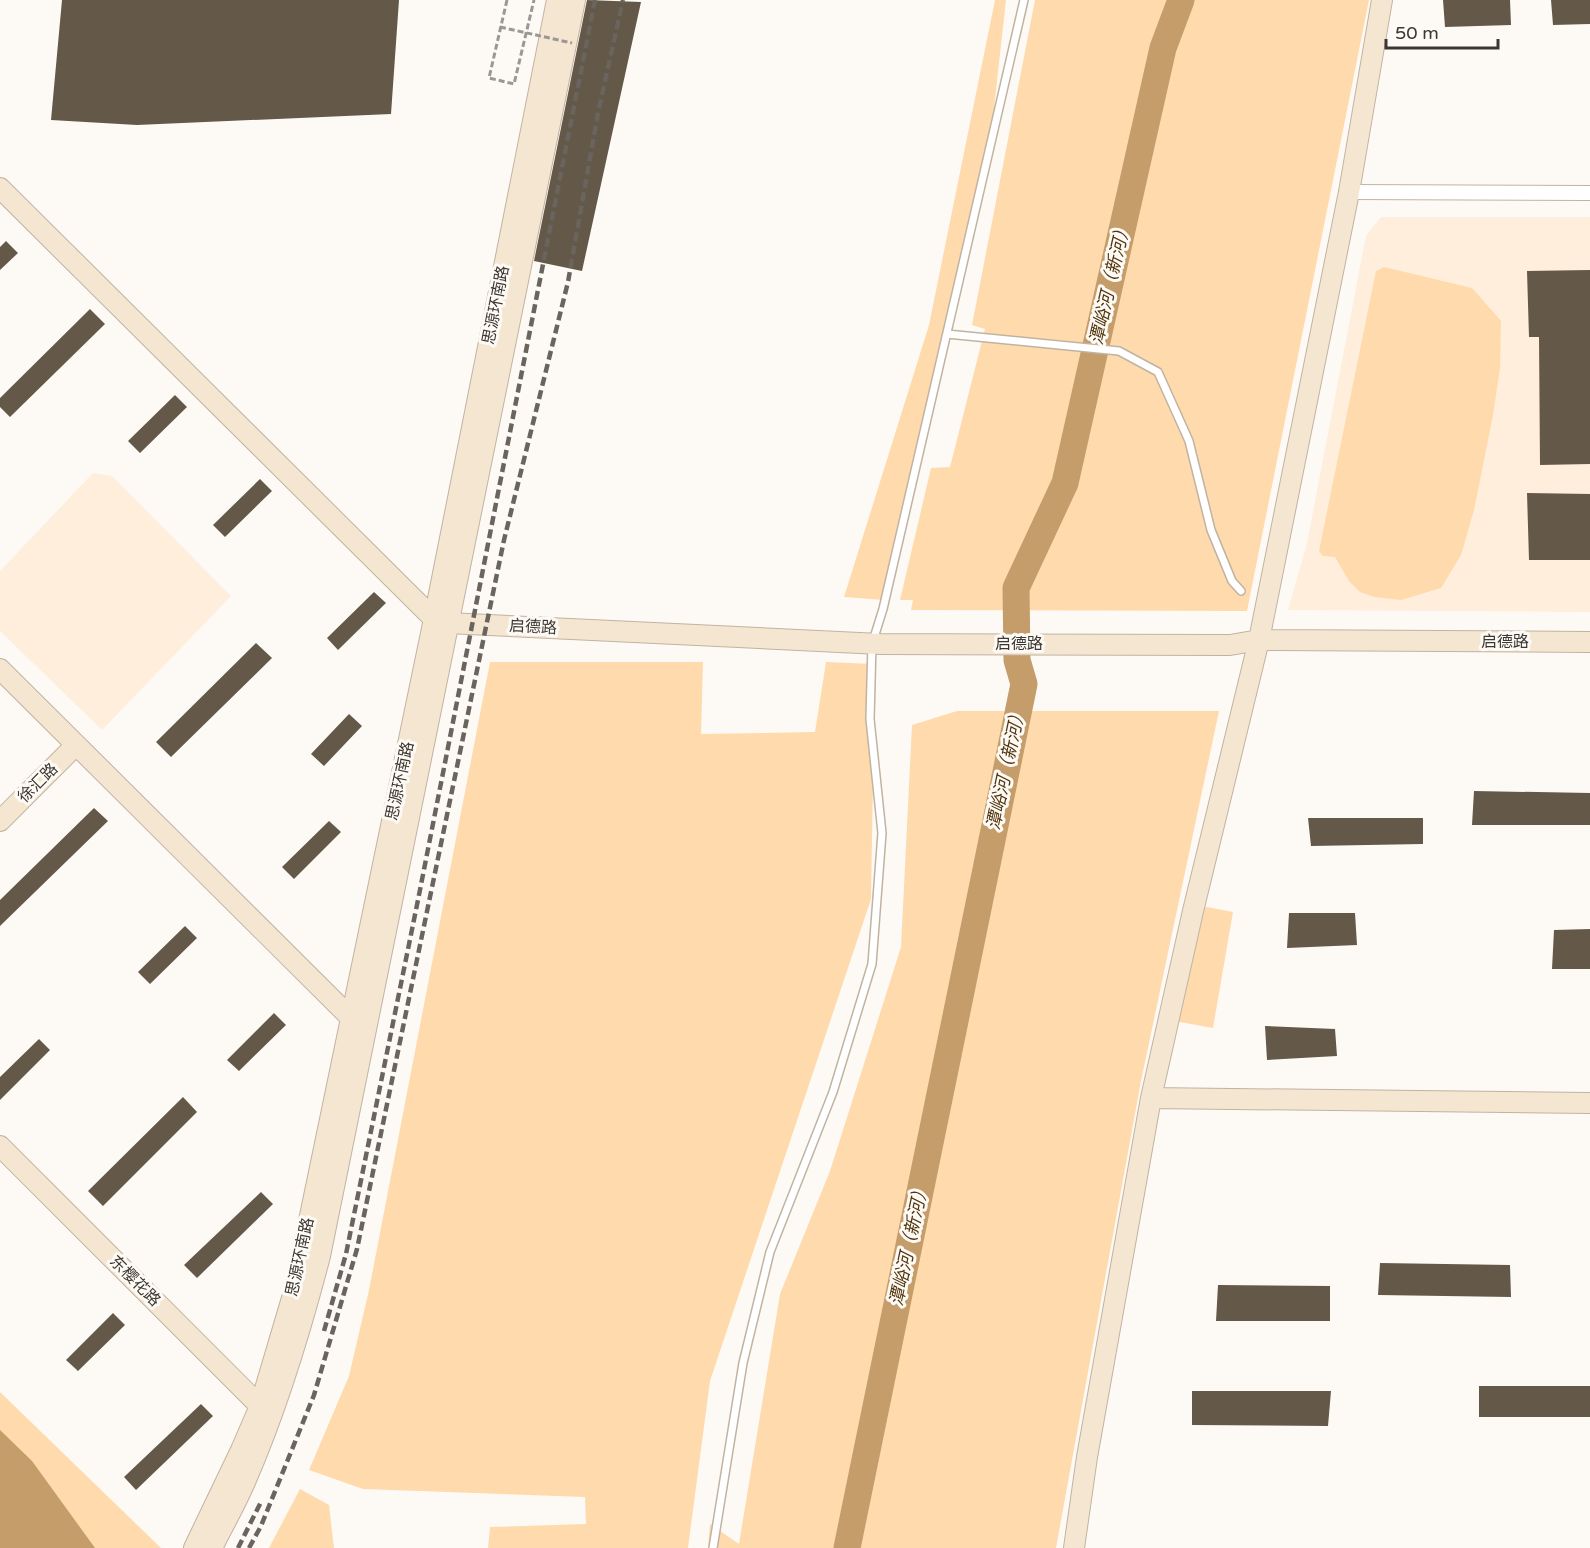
<svg xmlns="http://www.w3.org/2000/svg" width="1590" height="1548" font-family="'Varela Round','Noto Sans SC',sans-serif">
<style>
.built{fill:#feeedb}
.green{fill:#ffdaac}
.water{fill:#c49d6a}
.lines{fill:none;stroke-linecap:round;stroke-linejoin:round}
.river{stroke:#c49d6a;stroke-width:27}
.building{fill:#645848}
.lane-casing{stroke:#c1b3a2;stroke-width:10}
.street-casing{stroke:#c1b3a2;stroke-width:16}
.secondary-casing{stroke:#c1b3a2;stroke-width:22}
.path{stroke:#9b9792;stroke-width:3;stroke-dasharray:6 3;stroke-linecap:butt}
.lane{stroke:#fff;stroke-width:7}
.street{stroke:#fff;stroke-width:14}
.secondary{stroke:#f5e6d1;stroke-width:20}
.rail{stroke:#69645e;stroke-width:4.5;stroke-dasharray:9 4.5;stroke-linecap:butt}
.path-bridge{stroke:#9b9792;stroke-width:3;stroke-dasharray:6 3;stroke-linecap:butt}
.labels{text-anchor:middle;dominant-baseline:central;stroke-width:6;stroke-linejoin:round;paint-order:stroke}
.street-label{font-size:16px;fill:#3c3730;stroke:#fdfaf6}
.water-label{font-size:18px;font-style:italic;fill:#51350c;stroke:#fdfaf6}
</style>
<rect width="100%" height="100%" fill="#fdfaf6"/>
<path class="built" d="M1381,217H1590V612L1288,610L1307,543L1366,236Z
M93,473L112,476L231,596L102,730L0,631V571Z"/>
<path class="green" d="M995,0H1006L987,171L884,600L844,597L929,325Z
M1035,0H1369L1247,611L911,610L913,600H900L931,468L950,467L985,329L972,325Z
M1384,267L1472,288L1501,321L1500,368L1493,415L1474,510L1461,555L1441,588L1401,600L1374,597L1360,592L1349,581L1335,557L1323,556L1319,551L1376,271Z
M490,662H703L701,734L815,732L826,662L875,664L871,899L710,1381L688,1548H488L490,1527L586,1524L585,1497L363,1489L309,1470L349,1376L369,1290Z
M957,711H1219L1141,1081L1056,1548H708L710,1524L739,1544L780,1294L830,1171L901,947L912,725Z
M1191,904L1233,912L1213,1028L1169,1020Z
M0,1392L161,1548H0Z
M300,1489L329,1505L334,1548H269Z"/>
<path class="water" d="M0,1430L32,1461L95,1548H0Z"/>
<g class="lines">
<path class="river" d="M847,1548L1024,684L1017,660L1016,588L1065,483L1163,48L1181,0"/>
</g>
<path class="building" d="M62,0H399L391,114L137,125L51,120Z
M587,0L641,2L582,271L534,261Z
M1443,0H1510L1511,25L1445,27Z
M1551,0H1590V24L1553,25Z
M6,241L18,253L0,270V247Z
M1590,270V464L1540,465L1539,337H1529L1527,271Z
M90,309L105,324L10,417L0,407V398Z
M175,395L187,407L140,453L128,441Z
M260,479L272,491L225,537L213,525Z
M1527,493L1590,494V560H1529Z
M374,592L386,603L338,650L327,638Z
M256,643L272,658L171,757L156,742Z
M349,714L362,726L324,766L311,754Z
M1474,791L1590,793V825H1472Z
M94,808L108,821L0,926V900Z
M1308,818H1423V844L1311,846Z
M329,821L341,832L294,879L282,867Z
M1289,913H1355L1357,945L1287,948Z
M185,926L197,938L150,984L138,972Z
M1590,929V969H1552L1554,930Z
M274,1013L286,1025L239,1071L227,1060Z
M1265,1026L1335,1029L1337,1056L1267,1060Z
M39,1039L50,1050L0,1100V1077Z
M183,1097L197,1112L103,1206L88,1191Z
M261,1192L273,1204L197,1278L184,1265Z
M1380,1263L1510,1265L1511,1297L1378,1295Z
M1218,1285L1330,1286V1321H1216Z
M113,1313L125,1325L78,1371L66,1360Z
M1479,1386H1590V1417H1479Z
M1192,1391H1331L1328,1426L1192,1425Z
M201,1404L213,1416L136,1490L124,1477Z"/>
<g class="lines">
<defs>
<path id="lane" d="M947,334L1119,351L1158,372L1189,441L1211,530L1232,581L1241,591
M713,1548L743,1363L770,1252L833,1092L872,964L882,833L870,719L872,644L883,609L1024,0"/>
<path id="street" d="M1349,192L1590,193"/>
<path id="secondary" d="M0,188L434,619L448,623L880,644L1230,645L1259,640L1590,642
M0,669L351,1018L360,1020
M0,821L76,745
M1151,1098L1590,1103
M0,1146L260,1406L268,1410
M194,1548L241,1450L260,1406L295,1288L434,619L557,0
M212,1548C223,1526 235,1505 245,1482C277,1409 300,1333 320,1256L575,0
M1074,1548L1087,1457L1151,1098L1193,911L1259,640L1349,192L1382,0"/>
</defs>
<use href="#lane" class="lane-casing"/>
<use href="#street" class="street-casing"/>
<use href="#secondary" class="secondary-casing"/>
<path class="path" d="M507,0L489,78L514,84L534,0"/>
<use href="#lane" class="lane"/>
<use href="#street" class="street"/>
<use href="#secondary" class="secondary"/>
<path class="rail" d="M324,1331L346,1254L418,900L595,0
M238,1548L262,1500
M249,1548L261,1526L314,1395L357,1249L504,540L568,282L598,113L623,0"/>
<path class="path-bridge" d="M500,27L572,43"/>
</g>
<g class="labels">
<g class="street-label">
<text transform="translate(496 305) rotate(-79)">思源环南路</text>
<text transform="translate(533 627) rotate(3)">启德路</text>
<text x="1505" y="642">启德路</text>
<text x="1019" y="644">启德路</text>
<text transform="translate(400 781) rotate(-78)">思源环南路</text>
<text transform="translate(38 783) rotate(-45)">徐汇路</text>
<text transform="translate(300 1257) rotate(-78)">思源环南路</text>
<text transform="translate(135 1281) rotate(45)">东樱花路</text>
</g>
<g class="water-label">
<text transform="translate(1110 283) rotate(-77)">潭峪河（新河）</text>
<text transform="translate(1006 768) rotate(-78)">潭峪河（新河）</text>
<text transform="translate(909 1244) rotate(-78)">潭峪河（新河）</text>
</g>
</g>
<path d="M1386 39v9h112v-9" fill="none" stroke="#3c3730" stroke-width="3"/>
<text x="1395" y="39" font-size="18" fill="#3c3730" stroke="#fdfaf6" stroke-width="4.5" paint-order="stroke">50 m</text>
</svg>
